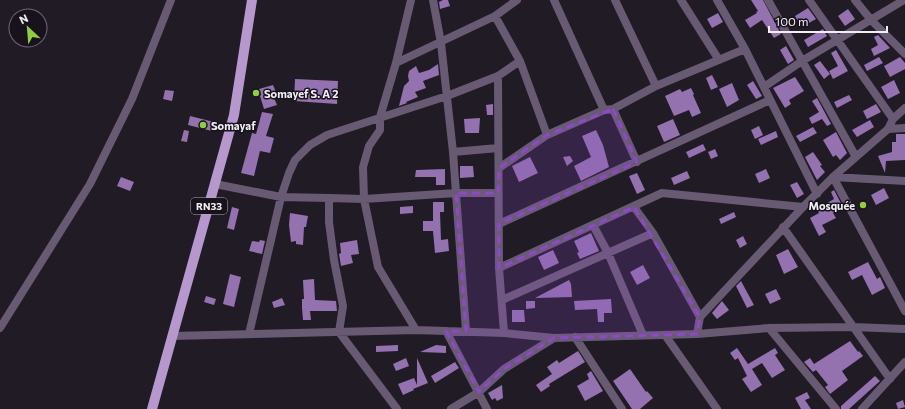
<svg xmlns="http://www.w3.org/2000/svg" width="905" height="409" font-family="Commissioner,sans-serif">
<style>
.building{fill:#9471af}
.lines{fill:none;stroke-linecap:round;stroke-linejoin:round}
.minor{stroke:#695a74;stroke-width:8}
.major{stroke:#b697ce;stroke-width:10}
.marked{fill:#8d49c7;fill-opacity:0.2;stroke:#8d49c7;stroke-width:3;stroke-dasharray:8 5;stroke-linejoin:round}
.poi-dot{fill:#90cd40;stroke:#17121c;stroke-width:1.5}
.labels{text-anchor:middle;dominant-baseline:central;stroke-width:3;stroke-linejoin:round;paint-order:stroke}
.shield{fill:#17121c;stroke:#b0acb5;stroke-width:1}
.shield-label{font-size:10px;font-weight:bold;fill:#f2eef6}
.poi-label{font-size:11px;font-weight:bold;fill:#f2eef6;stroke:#17121c;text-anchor:start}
</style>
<rect width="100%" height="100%" fill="#201b25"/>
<path class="building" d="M443,0H448L450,6L440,9L439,2Z
M751,0H763L781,34L774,38L762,20L750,28L745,20L757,13L756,12L758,11Z
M808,8L816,19L809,23L806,18L799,23L795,16Z
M848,9L855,19L845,26L838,16Z
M718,13L723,22L712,28L707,19Z
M823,29L827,36L808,47L804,40Z
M878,35L890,48L874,56L871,49L878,45L874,37Z
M786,46L794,60L788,64L780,50Z
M836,50L848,71L833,79L829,71L838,66L831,53Z
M879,57L883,63L867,71L864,65Z
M900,57L905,63V69L890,77L884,66Z
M820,61L830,74L824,79L814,65Z
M438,64L439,75L423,81L426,88L415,92L418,97L406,102L407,103L399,106L404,86L409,81L408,76L409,71L416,66L419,73L429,70Z
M712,75L718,87L711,90L706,78Z
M795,77L804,91L789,100L791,104L785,108L773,88Z
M295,79L338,81L337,104L294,101Z
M894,80L900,93L888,99L881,87Z
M753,81L762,96L756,99L747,85Z
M732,83L739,100L727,107L719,89Z
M273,85L278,97L274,98L277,105L264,109L260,96L261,95L259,89Z
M691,88L694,94L693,95L701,113L692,117L689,110L674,116L665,96L680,89L682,92Z
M165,90L174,91L172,101L163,99Z
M849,95L852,100L837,108L834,102Z
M817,98L831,124L827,126L822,119L812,124L809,118L819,112L812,101Z
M493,104V115H487L486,105Z
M876,104L881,112L867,119L863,111Z
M262,112L273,114L266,136L274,138L270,153L260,151L254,176L241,173L252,133L256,134Z
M190,116L214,122L212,131L188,125Z
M480,118L479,133H465L464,119Z
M673,119L680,135L664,142L657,126Z
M870,120L874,127L857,137L852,130Z
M759,126L763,135L755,139L751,130Z
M813,127L817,133L800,142L796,136Z
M184,130L189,131L187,142L181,141Z
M596,130L603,145L609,167L581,181L574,166L591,157L582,136Z
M776,131L778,137L761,145L758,139Z
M836,132L847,153L840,160L836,155L833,157L823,140Z
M896,134H905V160L886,161L885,173L878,156L892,152V142H896Z
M703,144L706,150L689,158L686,152Z
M715,149L718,156L711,159L708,152Z
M813,152L822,165L820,166L825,172L817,180L805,157Z
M570,156L573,161L567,166L563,157Z
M530,157L538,173L519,182L512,166Z
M460,166H473L474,177L460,178Z
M445,169V185H436V177H415L416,170Z
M766,169L770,178L759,183L755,174Z
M687,171L690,178L674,185L671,178Z
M637,173L645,190L637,194L629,176Z
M121,177L134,182L130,191L117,186Z
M797,182L804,194L797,198L790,185Z
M884,188L889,198L876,205L871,195Z
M834,190L843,207L833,213L836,218L822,225L826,232L819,236L810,218L819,213L817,209L834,199L831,192Z
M433,202H444V212H440L441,240L448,239L449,251L435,253L433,231H423V221H433Z
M413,206V213L400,214V207Z
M232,207L239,209L234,230L227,228Z
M734,212L736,217L721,224L719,219Z
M290,213L308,216L306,227H304L303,245L296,244V241L291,242L289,225Z
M591,233L599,251L580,259L577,253L579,252L574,241Z
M743,236L747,244L740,248L736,240Z
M260,240L265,241L262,254L249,251L252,241L259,242Z
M357,240L359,254L351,255L353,263L341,266L339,254L341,253L340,243Z
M788,249L798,267L784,274L776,255Z
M553,250L559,263L544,270L538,257Z
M868,262L877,279L880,277L885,288L872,295L862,275L852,280L848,272Z
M643,265L650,278L637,285L630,272Z
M230,274L241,277L234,307L223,304Z
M314,279L315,300L336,301L337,311H310L311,320H303L302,308V299H304L303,280Z
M569,280L571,284L572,297L535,298Z
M741,281L754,305L747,308L736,286Z
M776,289L781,299L770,304L765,294Z
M206,296L216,299L214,305L204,302Z
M282,298L285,305L274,308L272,302Z
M611,299L612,313H604V322H598L597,309L575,310L574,301Z
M526,301H535V308L526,309Z
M722,301L729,310L717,319L712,313Z
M512,310H524L525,322H512Z
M850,341L858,352L859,351L863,356L842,371L848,380L830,394L825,387L828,385L816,370L813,372L804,362L810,358L814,364Z
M398,345V351L376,352V346Z
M436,345L446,346V353L420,352Z
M737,348L748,364L775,348L778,353L775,355L785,370L772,378L762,363L752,369L762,385L751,392L742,379L747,376L738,358L735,360L730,353Z
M578,351L585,362L549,384L550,386L541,392L536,385L552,374L547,367L557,360L559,363Z
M406,358L409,366L396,371L393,364Z
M417,358L428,383L413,389L414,390L403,395L398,384L414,378L417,385Z
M455,362L459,368L435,383L431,376Z
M630,369L646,392L647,391L653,398L640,409H632L613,381Z
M591,371L603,391L585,401L577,386L589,379L587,374Z
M875,376L880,381L849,409H841V406Z
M502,385L503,398L497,401L495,398L492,400L488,393Z
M807,392L810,398L805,400L811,409H801L795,398Z
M903,400L905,407L898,409L896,403Z"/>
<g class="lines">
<path class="minor" d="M411,0L396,63L380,117V130L369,146L363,167L364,199L378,267L416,330
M433,0L441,43L453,152L466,331
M554,0L604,110
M615,0L656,86
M681,0L719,60
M717,0L745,49L817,194
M768,0L856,157
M809,0L893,119
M855,0L871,20L905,54
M495,16L520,61L547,135
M396,63L495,16L517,0
M498,76L499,268L504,333
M764,87L802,61L904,0
M613,109L637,162
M888,129L905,128
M453,152L498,148
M499,168L547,135L604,110L613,109L656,86L745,49
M833,177L905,311
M833,177L905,181
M215,184L281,197L329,198L364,199L456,193H498
M329,198V222L334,260L343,306L339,332L397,409
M634,207L653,233L700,317
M499,224L770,100
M593,225L608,253L643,335
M783,227L890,379
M499,268L662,193L803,207
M502,300L653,233
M0,328L90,184L132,99L171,0
M769,328L836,409
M446,331L487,409
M249,334L281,197L289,173L295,160L310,145L327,135L447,96L498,76L520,61
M697,334L700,317L803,207L833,177L888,129L893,119L905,108
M665,335L717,409
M172,336L416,330L504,333L554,338L697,334L769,328L852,327L905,329
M575,337L622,409
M451,409L479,392L504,369L554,338
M862,409L905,362"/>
<path class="major" d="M152,409L234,115L252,0"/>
</g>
<path class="marked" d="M613,109L637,162L499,224V268L634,207L700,317L697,334L554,338L504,369L479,392L446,331H466L456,193H498L499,168L547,135Z"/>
<g class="poi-dot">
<circle cx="256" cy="93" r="4"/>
<circle cx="203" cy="125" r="4"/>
<circle cx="863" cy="205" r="4"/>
</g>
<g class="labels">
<rect class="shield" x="191" y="198" width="36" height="16" rx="3"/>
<g class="shield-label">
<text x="209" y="206">RN33</text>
</g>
<g class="poi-label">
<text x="264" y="93">Somayef S. A 2</text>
<text x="211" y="125">Somayaf</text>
<text x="855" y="205" text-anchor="end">Mosquée</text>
</g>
</g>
<g transform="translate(28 28) rotate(334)"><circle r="19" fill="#17121c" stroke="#6f6a73"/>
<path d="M0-3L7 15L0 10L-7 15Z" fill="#90cd40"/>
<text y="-6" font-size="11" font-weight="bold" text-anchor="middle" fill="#f2eef6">N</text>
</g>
<path d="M769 26v6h118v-6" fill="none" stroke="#f2eef6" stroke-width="2"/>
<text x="775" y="26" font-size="12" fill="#f2eef6" stroke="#17121c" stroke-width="3" paint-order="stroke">100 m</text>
</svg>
